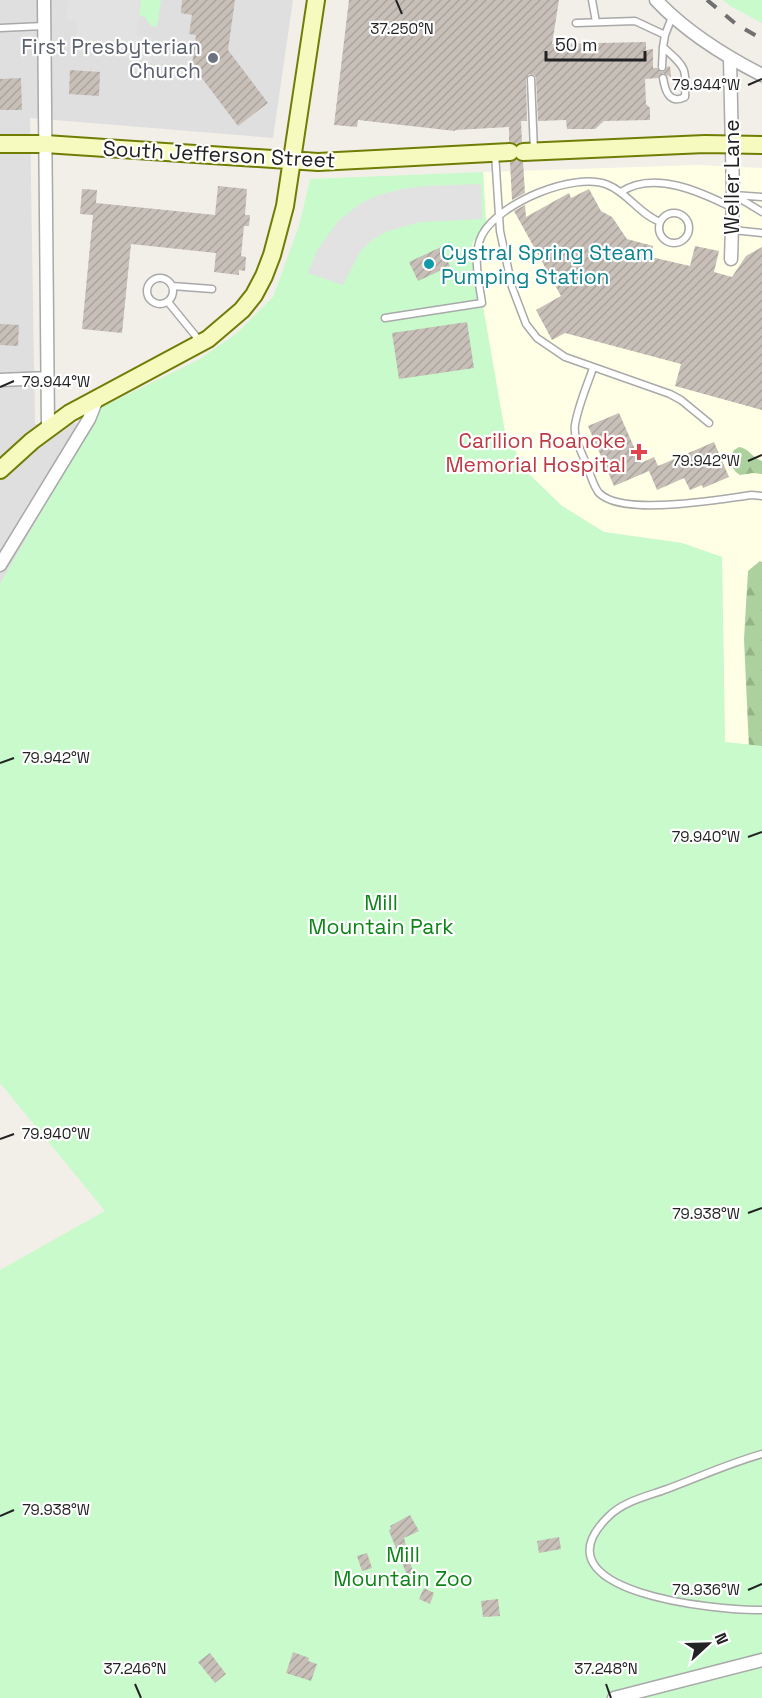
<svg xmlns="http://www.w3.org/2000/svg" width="762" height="1698" font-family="'Space Grotesk',sans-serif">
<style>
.residential{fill:#e0dfdf}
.education{fill:#ffffe5}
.forest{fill:url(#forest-firs)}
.park{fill:#c8facc}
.parking{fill:#e2e2e2}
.building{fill:url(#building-hatch)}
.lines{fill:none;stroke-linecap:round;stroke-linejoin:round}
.lane-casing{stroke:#a9a9a9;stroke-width:9}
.street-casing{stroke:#a9a9a9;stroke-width:15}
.secondary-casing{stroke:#707d05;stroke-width:20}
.lane{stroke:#fff;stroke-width:6}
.street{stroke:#fff;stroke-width:12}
.secondary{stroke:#f7fabf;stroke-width:16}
.rail{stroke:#707070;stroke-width:4;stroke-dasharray:12 12;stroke-linecap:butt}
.ticks{fill:none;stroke:#222;stroke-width:2}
.worship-dot{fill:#6b7280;stroke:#fff;stroke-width:2}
.culture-dot{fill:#0f9aa8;stroke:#fff;stroke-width:2}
.health-dot{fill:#e0444e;stroke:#fff;stroke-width:2}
.labels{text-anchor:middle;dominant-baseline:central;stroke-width:4.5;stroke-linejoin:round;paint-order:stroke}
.worship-label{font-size:21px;fill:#5b616d;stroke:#fff;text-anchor:end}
.street-label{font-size:21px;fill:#222;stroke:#fff}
.culture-label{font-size:21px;fill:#0d838f;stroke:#fff;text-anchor:start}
.health-label{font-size:21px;fill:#be3a42;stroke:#fff;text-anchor:end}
.park-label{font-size:21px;fill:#0c8416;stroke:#fff}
.ticks-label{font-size:15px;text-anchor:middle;fill:#222;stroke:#fff;stroke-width:4.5;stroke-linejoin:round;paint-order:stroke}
</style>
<defs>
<pattern id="forest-firs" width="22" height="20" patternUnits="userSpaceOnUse" patternTransform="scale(1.5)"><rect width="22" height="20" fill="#add19e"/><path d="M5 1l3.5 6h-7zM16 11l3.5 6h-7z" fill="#95b388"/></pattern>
<pattern id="building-hatch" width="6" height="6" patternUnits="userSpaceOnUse" patternTransform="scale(1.5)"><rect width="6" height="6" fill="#c7bfb8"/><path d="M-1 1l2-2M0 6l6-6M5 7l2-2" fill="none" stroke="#aba49e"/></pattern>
</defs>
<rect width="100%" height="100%" fill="#f2efe9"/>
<path class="residential" d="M0,0H293L273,138L30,118L35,424L94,423L0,584Z"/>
<path class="education" d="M698,165L762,168V746L725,742L722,557L682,543L604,532L562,506L527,472L505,432L472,244L486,222L483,172Z"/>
<path class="forest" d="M739,447C749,448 752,458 762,461V474L753,473L740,475C730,469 729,459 734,450Z
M760,561L762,562V849L751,792L744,639L748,571Z"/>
<path class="park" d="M141,0H161L157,27L151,26L145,17L139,16Z
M723,0H762V23L730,6Z
M483,172L486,222L472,244L505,432L527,472L562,506L604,532L682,543L722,557L725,742L762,746V1698H0V1270L105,1211L0,1083V584L102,407L200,359L237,333L273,297L299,226L310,179Z"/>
<path class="parking" d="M68,0H140L136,35L154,38L150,64L139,58L75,51L77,21L66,19Z
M481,184L482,219L420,222L385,232L372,240L360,252L343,285L308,273L317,250L330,232L339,220L361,203L379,195L402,189L425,186Z"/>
<path class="building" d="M182,0H235L228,50L268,103L238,126L192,65L196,35L189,34L192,15L181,13Z
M349,0H559L552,44L646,42V50L653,49V68H657L662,72L667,67L670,66L671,77L663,73L658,78L645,79L646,104L650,108V120L604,121L595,129H567L566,120L538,121L536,78L534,75L529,74L526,79L527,121H521L522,142L516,144L509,142V127L455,130V131L358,120L357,127L334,125Z
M70,70L100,72L99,96L69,94Z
M21,78L22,110H0V79Z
M517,160L523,162L525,193L512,200L510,162Z
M218,186L247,189L245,215H250L249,226H244L241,256L246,257L245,271L239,270V275L214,272L216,253L131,244L122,333L82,329L93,215L80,214L82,189L97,190L96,203L215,215Z
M589,189L601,211L612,217L627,239L653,246L651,257L690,266L695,246L719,251L714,272L732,277L746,256L762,247V410L675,386L681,364L565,333L552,340L536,310L561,296L514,211L525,205L526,217L569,193L571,198Z
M441,247L450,266L418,281L409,262Z
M467,322L474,368L399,379L392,333Z
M0,324L19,325L18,346L0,345Z
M619,413L641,463L654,457L658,466L714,442L729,477L703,488L702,485L690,490L684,478L657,490L649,471L614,486L588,426Z
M410,1515L419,1531L404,1538L413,1573L407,1575L389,1531L391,1528L390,1526Z
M559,1537L561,1549L539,1553L537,1541Z
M367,1553L372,1568L362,1571L357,1556Z
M424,1588L434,1593L430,1604L419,1599Z
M498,1599L500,1616L483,1617L481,1601Z
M293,1652L309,1658L308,1661L317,1664L311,1681L286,1673Z
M210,1653L226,1674L215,1683L198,1662Z"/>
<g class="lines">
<defs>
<path id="lane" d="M592,0L596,22
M576,23L635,21L665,35
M0,28L44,26
M663,47L665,35L672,17
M662,67L663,47C685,67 687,67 685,97C669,105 665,90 663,78
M531,79L534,151
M495,153L500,231L512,287L526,324L537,338L565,357L670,394L681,400L709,423
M621,192C654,170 701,192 733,208
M734,195L762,212
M734,195L762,197
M659 228a15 15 0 1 1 30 0a15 15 0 1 1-30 0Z
M733,230L762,233
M147 291a13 13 0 1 1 26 0a13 13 0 1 1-26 0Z
M172,286L212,289
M168,302L199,340
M385,318L482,303C479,282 472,255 482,235C499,203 574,171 608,185C628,193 639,214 660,222
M593,368C587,386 578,406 575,425C573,438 582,452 586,464C590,472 593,486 599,493C623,517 720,499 752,495L762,496
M762,1454C730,1463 699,1477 667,1489C648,1496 624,1501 609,1516C529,1593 720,1611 762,1610"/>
<path id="street" d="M44,0L48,428
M656,0C686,32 723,55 762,75
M730,59L733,195L731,259
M0,380L48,378
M0,565L89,419L97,399
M614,1698L762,1660"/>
<path id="secondary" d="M0,144H45L318,162L510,152
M523,152L705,144L762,145
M0,470L32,441L70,413L208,339L242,310L254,295L264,276L272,255L285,206L316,0"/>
</defs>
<use href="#lane" class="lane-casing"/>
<use href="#street" class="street-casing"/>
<use href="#secondary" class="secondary-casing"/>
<use href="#lane" class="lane"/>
<use href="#street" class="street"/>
<use href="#secondary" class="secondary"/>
<path class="rail" d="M707,0L736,24L762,39"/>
</g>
<path class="ticks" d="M396,0L402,14M748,85L762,79M0,387L14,381M748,461L762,455M0,763L14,758M748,837L762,832M0,1139L14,1134M748,1213L762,1208M0,1516L14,1510M748,1590L762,1584M135,1684L141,1698M606,1684L611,1698"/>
<circle class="worship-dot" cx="213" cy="58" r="6"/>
<circle class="culture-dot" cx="429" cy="264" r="6"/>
<path class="health-dot" d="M636 443h6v6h6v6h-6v6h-6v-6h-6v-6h6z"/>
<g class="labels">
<g class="worship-label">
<text x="201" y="46">First Presbyterian<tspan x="201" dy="24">Church</tspan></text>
</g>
<g class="street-label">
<text transform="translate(219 154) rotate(3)">South Jefferson Street</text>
<text transform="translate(731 177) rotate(-90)">Weller Lane</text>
</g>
<g class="culture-label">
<text x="441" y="252">Cystral Spring Steam<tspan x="441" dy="24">Pumping Station</tspan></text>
</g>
<g class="health-label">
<text x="626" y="440">Carilion Roanoke<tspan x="626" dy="24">Memorial Hospital</tspan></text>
</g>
<g class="park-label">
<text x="381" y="902">Mill<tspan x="381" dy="24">Mountain Park</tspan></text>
<text x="403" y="1554">Mill<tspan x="403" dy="24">Mountain Zoo</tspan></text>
</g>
</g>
<g class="ticks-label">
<text x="402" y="34">37.250°N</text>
<text x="706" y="90">79.944°W</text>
<text x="56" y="387">79.944°W</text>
<text x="706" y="466">79.942°W</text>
<text x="56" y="763">79.942°W</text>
<text x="706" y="842">79.940°W</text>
<text x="56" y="1139">79.940°W</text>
<text x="706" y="1219">79.938°W</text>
<text x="56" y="1515">79.938°W</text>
<text x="706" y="1595">79.936°W</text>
<text x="135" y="1674">37.246°N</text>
<text x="606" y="1674">37.248°N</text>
</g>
<g transform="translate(708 1644) rotate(68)" stroke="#ffffff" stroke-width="4.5" paint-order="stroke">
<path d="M0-4.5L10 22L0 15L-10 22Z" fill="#222222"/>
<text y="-9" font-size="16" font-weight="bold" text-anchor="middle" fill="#222222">N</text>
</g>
<path d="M546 51v9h99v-9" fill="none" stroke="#222222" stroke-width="3"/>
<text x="555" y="51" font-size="18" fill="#222222" stroke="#ffffff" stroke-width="4.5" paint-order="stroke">50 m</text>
</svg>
